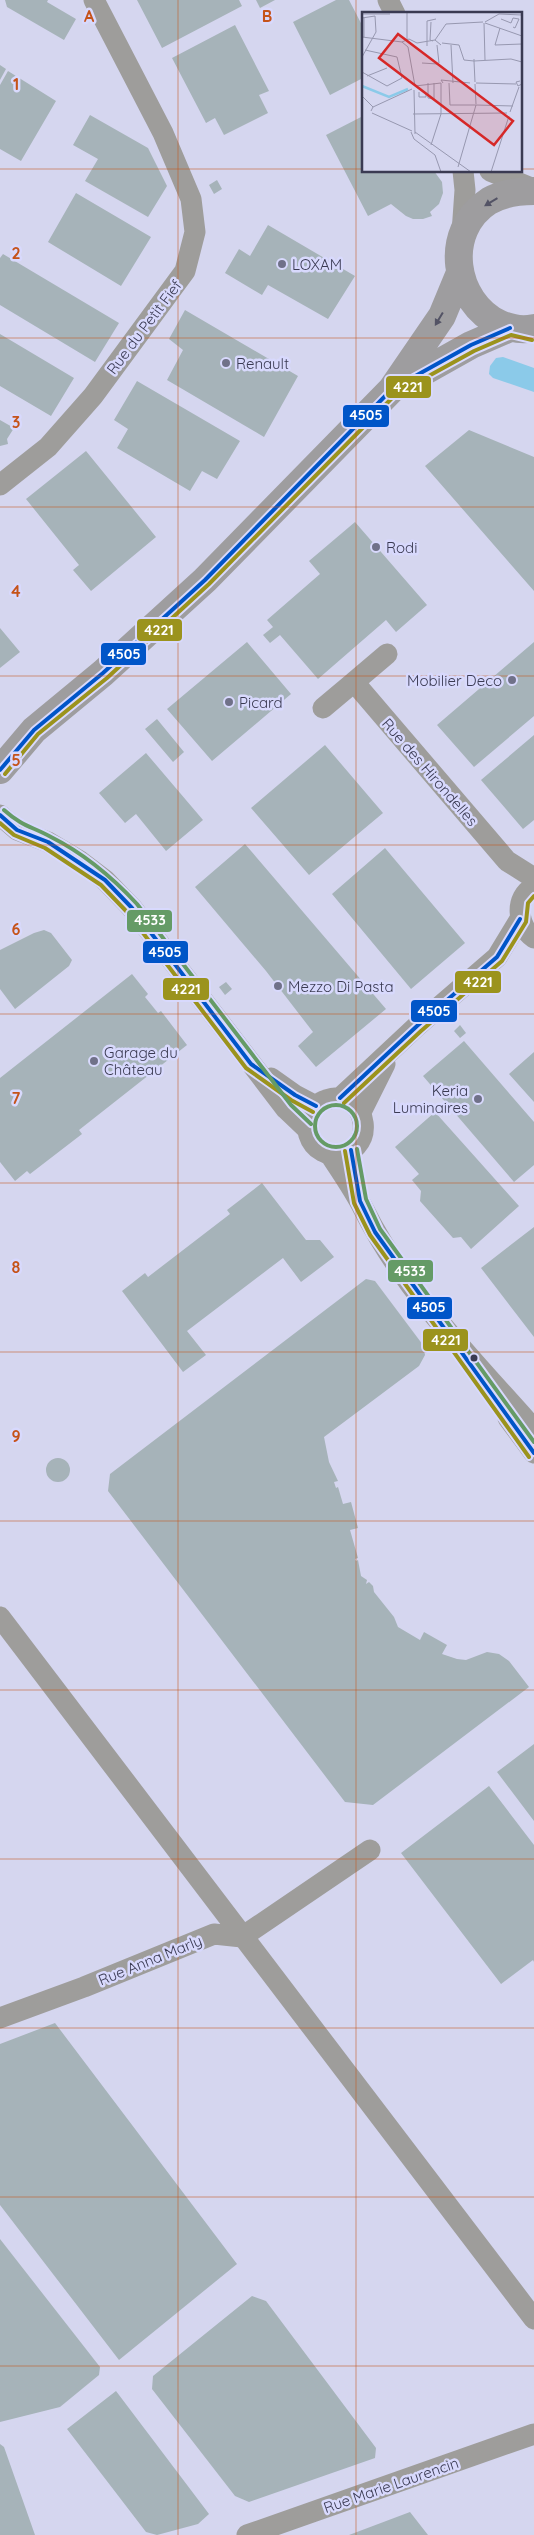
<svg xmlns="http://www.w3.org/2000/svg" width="534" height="2535" font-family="Quicksand,sans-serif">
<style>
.water{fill:#8bcae9}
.building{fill:#a6b3b9}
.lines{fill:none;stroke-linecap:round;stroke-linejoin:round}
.street{stroke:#9e9d9b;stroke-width:21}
.secondary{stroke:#9e9d9f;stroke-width:28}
.bus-1-casing{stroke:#d8d9fd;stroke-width:8}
.bus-2-casing{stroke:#d8d9fd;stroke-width:8}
.bus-3-casing{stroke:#d8d9fd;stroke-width:8}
.bus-1{stroke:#0055c8;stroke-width:4}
.bus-2{stroke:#9b931d;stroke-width:4}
.bus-3{stroke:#659b66;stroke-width:4}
.oneway{fill:#535365}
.grid{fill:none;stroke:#c5531a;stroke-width:1;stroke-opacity:0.55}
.poi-dot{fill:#707189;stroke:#d8d9fd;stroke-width:2}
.bus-dot{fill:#3a3a52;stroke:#d8d9fd;stroke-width:2}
.labels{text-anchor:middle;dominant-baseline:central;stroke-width:5;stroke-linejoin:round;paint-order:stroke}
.poi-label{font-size:15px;fill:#3a3a52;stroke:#d8d9fd;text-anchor:start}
.street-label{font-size:15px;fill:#3a3a52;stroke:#d8d9fd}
.inset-river{fill:none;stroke:#8bcae9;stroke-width:2.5}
.inset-road{fill:none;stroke:#9798b0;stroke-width:1}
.view{fill:#d62828;fill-opacity:0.15;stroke:#d62828;stroke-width:2.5}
.inset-edge{fill:none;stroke:#3a3a52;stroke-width:2.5}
.grid-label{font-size:16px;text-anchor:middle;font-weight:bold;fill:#c5531a;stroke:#d8d9fd;stroke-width:5;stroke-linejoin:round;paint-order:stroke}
.line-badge{stroke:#d8d9fd;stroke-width:2}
.badge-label{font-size:14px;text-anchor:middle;font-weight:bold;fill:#fff}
</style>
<rect width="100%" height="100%" fill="#d5d6ef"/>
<path class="water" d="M503,357L534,368V392L493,378L489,374L490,366L496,358Z"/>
<path class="building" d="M5,0H48L47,2L76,19L64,40L7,7Z
M137,0H239L242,6L162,48Z
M256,0H275L260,8Z
M336,0H349L363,27V78L330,95L293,22Z
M235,25L269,91L259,95L268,113L224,135L215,118L206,123L172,58Z
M0,65L6,69L0,80Z
M8,71L56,101L21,161L0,149V85Z
M90,115L148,148L167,186L148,217L85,181L98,159L73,145Z
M363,116V171H434L442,182L443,193L439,204L430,212L432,216L423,219H413L406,216L391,204L368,216L326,135Z
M217,180L222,189L214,194L209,185Z
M76,193L151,237L121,286L48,242Z
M268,225L355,276L328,319L268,285L262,295L225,273L239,249L250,256Z
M3,254L119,323L95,362L0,305V258Z
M185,310L298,376L264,437L167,380L183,350L169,339Z
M0,334L74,378L51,416L0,386Z
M137,381L240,441L217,479L202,471L190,491L117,448L128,429L114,420Z
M0,420L14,428L7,439L8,444L0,446Z
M469,430L534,457V591L425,466Z
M86,451L156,537L91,591L73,570L79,565L26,499Z
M355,522L427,605L396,632L386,620L318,679L280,635L270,643L263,635L273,627L267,620L320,574L309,561Z
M0,628L20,652L0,668Z
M247,642L291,694L212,761L167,709Z
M534,642V716L474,767L437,725Z
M157,719L184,752L173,762L145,729Z
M534,735V820L523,829L481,780Z
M325,745L383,813L309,875L251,808Z
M146,753L203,820L166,851L136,814L125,823L99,793Z
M245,844L386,1009L316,1067L298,1046L313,1032L266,971L195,887Z
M385,848L465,943L411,989L332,894Z
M44,930L51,933L72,960L69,966L15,1009L0,989V950L34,933Z
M132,974L148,994L145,997L158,1013L161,1011L187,1045L79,1130L82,1134L30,1174L27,1171L15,1181L0,1162V1078Z
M226,982L232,989L225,995L219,987Z
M460,1025L466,1033L460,1038L454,1031Z
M464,1041L534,1122V1165L514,1182L423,1076Z
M534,1052V1102L509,1074Z
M435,1112L519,1206L471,1249L461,1237L453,1238L420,1201L421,1191L412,1180L419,1174L395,1147Z
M262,1183L306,1240H320L334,1257L301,1282L283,1258L187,1331L206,1355L183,1372L122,1291L145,1273L148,1277L230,1214L227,1210Z
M534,1227V1337L481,1268Z
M366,1279L375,1281L423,1345L425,1355L419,1366L324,1437L329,1462L338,1481L334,1482L336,1488L338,1487L343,1504L351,1502L358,1528L350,1530L358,1558L355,1559L356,1561L358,1560L361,1576L367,1580L366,1584L369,1582L373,1586L374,1592L394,1617L398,1627L420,1640L424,1632L447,1645L442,1654L457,1659L466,1660L487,1652L499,1654L509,1661L529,1687L373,1805L345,1802L108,1491L110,1474Z
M46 1470a12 12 0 1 1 24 0a12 12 0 1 1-24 0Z
M534,1744V1821L497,1772Z
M489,1786L534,1845V1962L533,1960L501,1984L401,1853Z
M55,2023L237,2264L119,2360L0,2205V2044Z
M0,2239L100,2367L99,2375L60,2407L0,2422Z
M252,2296L266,2301L376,2448L375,2458L249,2502L235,2496L152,2389L153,2376Z
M116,2391L209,2514L198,2524L157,2535L146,2532L67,2429Z
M0,2444L4,2447L35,2535H0Z
M410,2512L428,2535H349Z"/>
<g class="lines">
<path class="street" d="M388,0L395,14
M490,171L534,189
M462,233L465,190L463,171
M0,485L48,447L93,396L185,271L195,232L191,199L163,133L94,0
M387,654L354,682L507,861L534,878
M323,708L354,682
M0,815L17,830L48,842L80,861L105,880L132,908L286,1109L307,1129
M534,887C514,897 517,926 534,938
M271,1078L295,1095L316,1106
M340,1098L417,1026L497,957L520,919
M361,1112L385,1064
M329,1154C381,1159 369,1085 326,1100C319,1102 313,1108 310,1114C304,1127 309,1144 322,1151C326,1153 328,1153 331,1156C342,1173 354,1190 363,1208C404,1291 473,1360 534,1429
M508,1418L534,1453
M0,1617L534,2319
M0,2018L84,1987L214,1934L242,1937L370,1850
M247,2535L534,2434"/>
<path class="secondary" d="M534,191C518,191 503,193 489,201C442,231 453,302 500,324C512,329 522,331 534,328
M398,386L471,345L510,328
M0,770L34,730L103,673L205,580L392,389L442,316L459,275"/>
<defs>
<path id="bus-1" d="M0,770L34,730L103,673L205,580L392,389L471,345L510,328
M0,815L17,830L48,842L105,880L132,908L251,1064L295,1095L316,1106
M340,1098L417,1026L497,957L520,919
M351,1150L360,1201L375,1232L534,1453"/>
<path id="bus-2" d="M5,774L38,734L107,678L209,584L396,394L474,351L511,335L532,340
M0,823L14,835L45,848L101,885L127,912L246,1068L291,1100L313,1112
M344,1103L421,1031L502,961L526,922L528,903L534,896
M345,1151L354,1203L370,1235L529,1457"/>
<path id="bus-3" d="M4,810C23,827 31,826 51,837C85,854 112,877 137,904L291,1105L311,1124
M315 1126a21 21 0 1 1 42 0a21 21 0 1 1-42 0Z
M357,1149L366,1199L380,1229L534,1442"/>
</defs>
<use href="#bus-1" class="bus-1-casing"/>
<use href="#bus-2" class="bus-2-casing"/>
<use href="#bus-3" class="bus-3-casing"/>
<use href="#bus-1" class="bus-1"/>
<use href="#bus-2" class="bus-2"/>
<use href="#bus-3" class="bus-3"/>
</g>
<defs><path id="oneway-solid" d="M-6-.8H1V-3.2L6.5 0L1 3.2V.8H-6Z" transform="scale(1.25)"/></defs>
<g class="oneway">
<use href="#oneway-solid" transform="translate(491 202) rotate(149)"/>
<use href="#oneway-solid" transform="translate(439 319) rotate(121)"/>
</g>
<path class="grid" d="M178,0V2535M356,0V2535M0,169H363M520,169H534M0,338H534M0,507H534M0,676H534M0,845H534M0,1014H534M0,1183H534M0,1352H534M0,1521H534M0,1690H534M0,1859H534M0,2028H534M0,2197H534M0,2366H534"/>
<g class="poi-dot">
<circle cx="282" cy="264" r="5"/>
<circle cx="226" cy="363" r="5"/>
<circle cx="376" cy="547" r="5"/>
<circle cx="512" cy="680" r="5"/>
<circle cx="229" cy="702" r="5"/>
<circle cx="278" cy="986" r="5"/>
<circle cx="94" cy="1061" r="5"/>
<circle cx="478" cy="1099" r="5"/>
</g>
<circle class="bus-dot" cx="474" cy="1358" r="4.5"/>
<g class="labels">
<g class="poi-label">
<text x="292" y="264">LOXAM</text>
<text x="236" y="363">Renault</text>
<text x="386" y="547">Rodi</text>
<text x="502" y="680" text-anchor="end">Mobilier Deco</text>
<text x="239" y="702">Picard</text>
<text x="288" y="986">Mezzo Di Pasta</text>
<text x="104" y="1052">Garage du<tspan x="104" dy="17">Château</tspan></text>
<text x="468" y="1090" text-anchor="end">Keria<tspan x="468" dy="17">Luminaires</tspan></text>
</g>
<g class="street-label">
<text transform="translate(144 327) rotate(-53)">Rue du Petit Fief</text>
<text transform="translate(430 772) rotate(49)">Rue des Hirondelles</text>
<text transform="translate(150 1960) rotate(-22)">Rue Anna Marly</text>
<text transform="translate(391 2485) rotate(-19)">Rue Marie Laurencin</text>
</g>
</g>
<g transform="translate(362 12)">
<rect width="160" height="160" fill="#d5d6ef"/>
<path class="inset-river" d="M0,74L27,85L46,77"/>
<path class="inset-road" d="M28,0H45M45,0V28M0,2H28M2,5V25M0,6L13,4L14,20L0,45M139,7L149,11L151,6L157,7L153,16L151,15M69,10L68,28L71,29M123,10L137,2L160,3M122,11L123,48M123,11L160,24M138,16L133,33L160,32M0,25L40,30L46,35L53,74M40,30L47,27L55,31L73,28M80,31L97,33L102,48L112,49V47M75,33L77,51M79,33L73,28L84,12L121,10M89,33L91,71M65,34V9L74,7M60,51L76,52M0,60L25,74L40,66L35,45L3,38M5,64L25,56M158,69L154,70L156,74L160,72V59M113,70L112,49L149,47L160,50M66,71V86L72,87V71M81,71L79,68L108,71M87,71L88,93H114L96,155M114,71L154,72M113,72L114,92M53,74L79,71V102L69,133M52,78L53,122M57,80V85H64V82M0,84L11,95M114,93L151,94M9,99L11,95L50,77M148,100L157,75M10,101L50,119M51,102L145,101M49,120L52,127L73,143L79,160M53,120L109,160M129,160L147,104"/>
<path class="view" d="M36,22L151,109L132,133L17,46Z"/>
<rect width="160" height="160" class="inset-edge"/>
</g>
<g class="grid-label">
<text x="89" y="22">A</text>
<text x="267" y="22">B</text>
<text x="16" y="90">1</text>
<text x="16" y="259">2</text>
<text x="16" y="428">3</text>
<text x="16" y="597">4</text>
<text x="16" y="766">5</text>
<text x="16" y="935">6</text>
<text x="16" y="1104">7</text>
<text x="16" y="1273">8</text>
<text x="16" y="1442">9</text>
</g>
<g class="line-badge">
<rect x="385" y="375" width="47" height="24" rx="5" fill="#9b931d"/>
<rect x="342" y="404" width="48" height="24" rx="5" fill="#0055c8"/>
<rect x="136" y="618" width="47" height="24" rx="5" fill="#9b931d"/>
<rect x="100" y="642" width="47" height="24" rx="5" fill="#0055c8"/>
<rect x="126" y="909" width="47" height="24" rx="5" fill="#659b66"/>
<rect x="142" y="940" width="47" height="24" rx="5" fill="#0055c8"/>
<rect x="454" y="970" width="48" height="24" rx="5" fill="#9b931d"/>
<rect x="162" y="977" width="48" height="24" rx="5" fill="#9b931d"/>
<rect x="410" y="999" width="48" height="24" rx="5" fill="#0055c8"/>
<rect x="387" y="1259" width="47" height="24" rx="5" fill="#659b66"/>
<rect x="406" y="1296" width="47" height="24" rx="5" fill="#0055c8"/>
<rect x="422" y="1328" width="47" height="24" rx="5" fill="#9b931d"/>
</g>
<g class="badge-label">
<text x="408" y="392">4221</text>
<text x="366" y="420">4505</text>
<text x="159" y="635">4221</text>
<text x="124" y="659">4505</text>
<text x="150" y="925">4533</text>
<text x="165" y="957">4505</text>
<text x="478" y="987">4221</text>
<text x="186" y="994">4221</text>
<text x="434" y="1016">4505</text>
<text x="410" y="1276">4533</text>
<text x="429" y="1312">4505</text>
<text x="446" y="1345">4221</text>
</g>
</svg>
